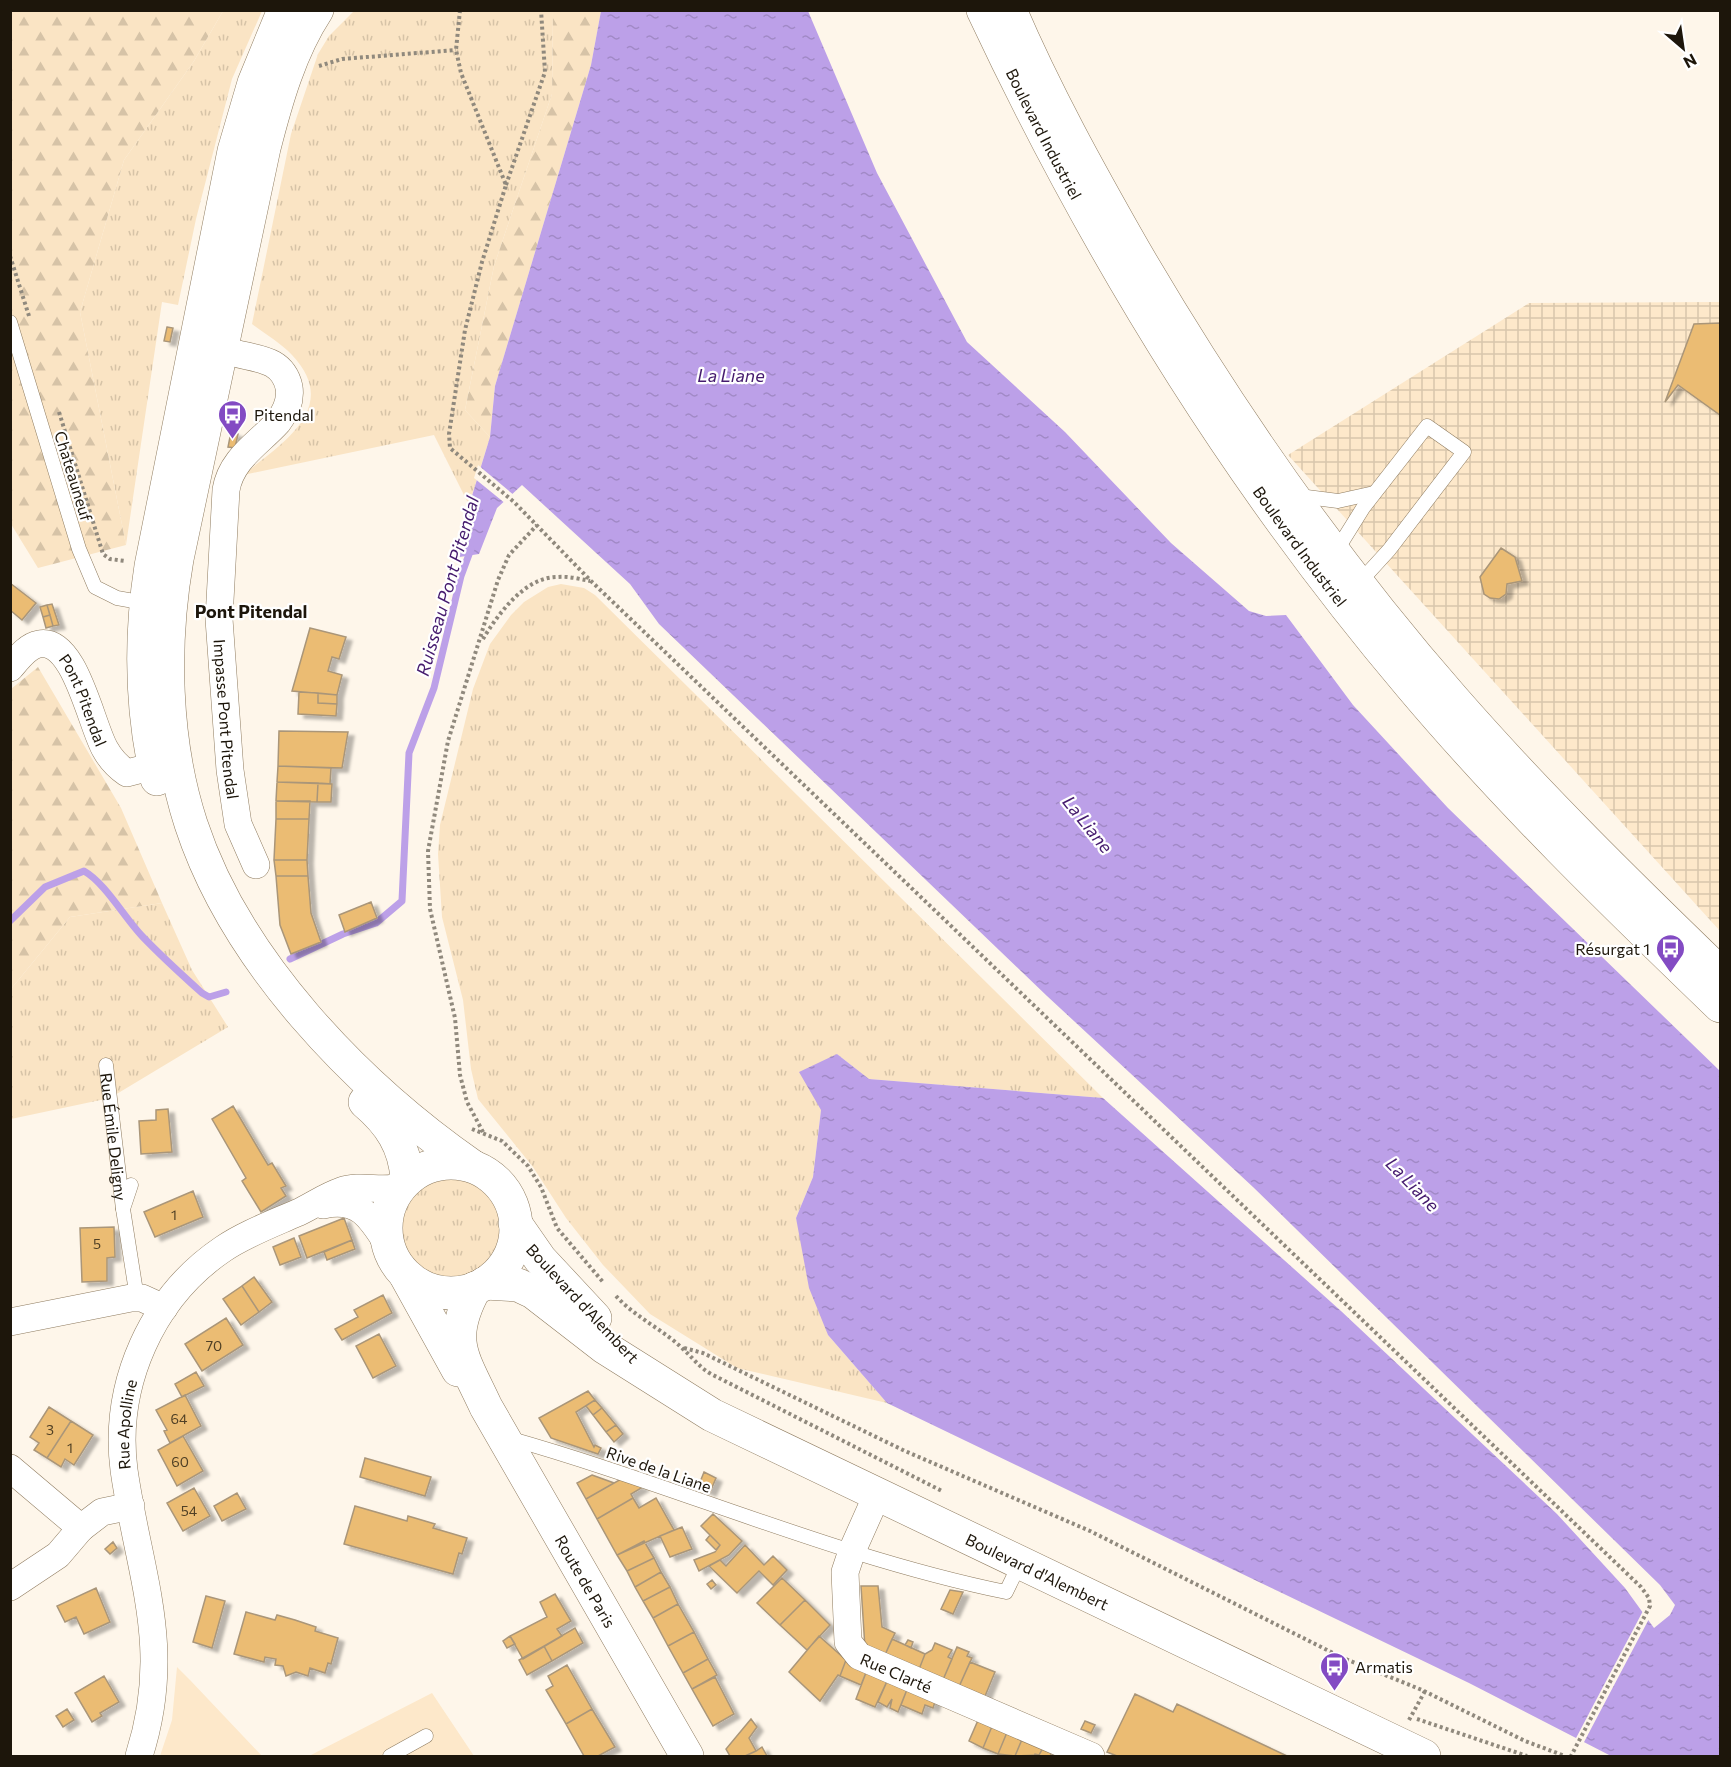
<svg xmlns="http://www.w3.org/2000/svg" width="1731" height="1767" font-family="Commissioner,sans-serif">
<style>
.built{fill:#fde8ca}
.industrial{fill:url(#industrial-grid)}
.grass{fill:url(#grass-tufts)}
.forest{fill:url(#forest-firs)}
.water{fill:url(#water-ripples)}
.pier{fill:#fef6ea}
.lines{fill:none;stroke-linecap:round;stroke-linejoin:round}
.stream{stroke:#bca0e8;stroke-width:7}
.building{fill:#ebbc73;stroke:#aa9679;stroke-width:1.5;filter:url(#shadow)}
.lane-casing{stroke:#8f7c60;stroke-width:15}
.street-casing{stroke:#8f7c60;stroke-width:28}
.secondary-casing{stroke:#8f7c60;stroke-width:34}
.path{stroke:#90897d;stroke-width:4;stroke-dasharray:3 3;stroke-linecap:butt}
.lane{stroke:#fff;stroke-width:14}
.street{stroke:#fff;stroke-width:27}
.secondary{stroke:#fff;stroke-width:33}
.labels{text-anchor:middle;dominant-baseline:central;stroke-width:4.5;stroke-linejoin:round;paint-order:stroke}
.number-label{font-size:14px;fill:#504025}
.street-label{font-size:16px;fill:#1d160b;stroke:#fff}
.poi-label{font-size:16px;fill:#1d160b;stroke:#fff;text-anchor:start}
.water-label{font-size:18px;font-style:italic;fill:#451b6e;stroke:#fff}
.neighbourhood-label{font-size:18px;font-weight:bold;fill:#1d160b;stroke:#fff}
</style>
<defs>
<pattern id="industrial-grid" width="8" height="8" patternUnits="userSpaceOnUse" patternTransform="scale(1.5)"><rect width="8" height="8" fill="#fde8ca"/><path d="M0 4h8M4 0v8" fill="none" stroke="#d8c6ac"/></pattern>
<pattern id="grass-tufts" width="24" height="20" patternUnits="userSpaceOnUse" patternTransform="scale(1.5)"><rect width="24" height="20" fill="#fae4c4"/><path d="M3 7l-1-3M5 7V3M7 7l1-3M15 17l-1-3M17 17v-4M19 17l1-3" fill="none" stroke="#d6c3a7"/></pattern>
<pattern id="forest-firs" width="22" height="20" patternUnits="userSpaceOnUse" patternTransform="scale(1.5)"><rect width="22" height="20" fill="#fae4c4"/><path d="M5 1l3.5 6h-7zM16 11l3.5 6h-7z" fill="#d6c3a7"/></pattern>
<pattern id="water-ripples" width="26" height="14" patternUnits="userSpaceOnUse" patternTransform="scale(1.5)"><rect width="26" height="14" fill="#bca0e8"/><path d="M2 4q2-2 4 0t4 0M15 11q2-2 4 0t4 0" fill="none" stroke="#a189c6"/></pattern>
<filter id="shadow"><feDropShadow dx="6" dy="4" stdDeviation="1.5" flood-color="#0004"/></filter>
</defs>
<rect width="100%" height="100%" fill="#fef6ea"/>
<path class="built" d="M177,1667L190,1680L262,1756H160L172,1720Z
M432,1693L474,1756H309Z"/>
<path class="industrial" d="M1720,302V931L1288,455L1529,303Z"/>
<path class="grass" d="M223,11H262L232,79L196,219L178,305L162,302L126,545L80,312L124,160L194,61Z
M354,11H553L552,94L494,266L465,410L490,437L469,505L434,435L243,475C281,444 342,408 292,355C281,343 265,334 252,324L291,134L318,54L329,36Z
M561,584L584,588L595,595L1103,1098L869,1079L837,1054L821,1110L813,1177L796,1218L828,1335L887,1403L737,1368L650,1314L603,1265L566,1218L533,1167L478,1099L471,1069L463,1000L442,917L438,854L440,825L473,689L490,644L511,615L524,602L548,587Z
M162,903L192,970L228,1027L110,1098L11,1119V989L70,917Z
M402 1228a49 49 0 1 1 98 0a49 49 0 1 1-98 0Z"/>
<path class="forest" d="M11,11H223L194,61L124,160L80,312L126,545L38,568L11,524Z
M553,11H601L591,65L495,386L490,437L465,410L494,266L552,94Z
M38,667L121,808L162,903L70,917L11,989V689Z"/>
<path class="water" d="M601,11H808L877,173L967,342L1065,432L1171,543L1249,611L1266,616L1286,615L1353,705L1448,808L1720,1071V1756H1611L1469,1683L887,1403L828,1335L809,1288L796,1218L813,1177L821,1110L799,1072L837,1054L869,1079L1103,1098L1341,1311L1557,1514L1625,1588L1654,1628L1670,1615L1675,1605L1660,1585L1253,1187L1047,996L659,624L630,584L522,485L497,508L479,554L453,558L490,437L495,386L591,65Z"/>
<path class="pier" d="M478,465L515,496L506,504L474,478Z
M1644,1609L1650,1617L1583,1744L1575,1740Z"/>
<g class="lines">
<path class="stream" d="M10,921L45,887L84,871C105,883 124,917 142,936C161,956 182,975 202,993L209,997L226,992
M290,959L343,934L376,923L402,901L409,753L434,688L461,576L471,549"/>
</g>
<path class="building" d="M1720,323V415L1678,385L1665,402L1694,324Z
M167,327L173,328L170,342L164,341Z
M231,432L238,434L235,448L228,447Z
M1501,548L1515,557L1522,581L1507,584L1506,594L1499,599L1490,598L1484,594L1480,577Z
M10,583L36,603L22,620L10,610Z
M52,604L59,625L53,626L47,605Z
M47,605L50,615L43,617L40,607Z
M50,615L53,626L46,628L43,617Z
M310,628L346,637L339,659L332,657L328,671L342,675L337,695L292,691Z
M299,692L318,693V703L337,704L336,716L298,714Z
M318,693L337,695V704L318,703Z
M279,731L348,732L342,768L278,766Z
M278,766L331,768L330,784L277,782Z
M277,782L318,783L317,802L276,801Z
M318,783L332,784L331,802H317Z
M276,801H310L309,819H276Z
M276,819H309L307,860H274Z
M274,860H307L308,876H276Z
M276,876H308L311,913L321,942L291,954L280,925Z
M371,902L377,918L345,932L339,915Z
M233,1106L268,1165L272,1163L286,1186L281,1188L286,1196L261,1212L242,1181L246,1178L212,1119Z
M168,1109L172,1152L141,1154L139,1121L156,1120V1110Z
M193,1191L203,1217L155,1237L144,1212Z
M344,1218L352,1240L307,1258L299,1236Z
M114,1227L115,1257L107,1258V1281L82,1282L80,1228Z
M294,1238L301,1257L280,1265L273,1247Z
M352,1240L355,1249L327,1260L324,1252Z
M254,1277L272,1302L259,1312L242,1286Z
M242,1286L259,1312L241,1325L223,1299Z
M383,1295L392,1313L342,1340L335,1329L358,1317L354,1310Z
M226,1318L243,1345L202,1371L185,1344Z
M379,1334L396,1366L373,1378L356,1346Z
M196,1372L204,1386L182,1397L175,1384Z
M588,1391L595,1400L576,1412L594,1447L595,1445L601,1448L598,1454L551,1438L539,1418Z
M185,1395L201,1426L170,1443L164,1431L167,1430L156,1410Z
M595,1400L602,1408L593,1415L586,1406Z
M49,1407L71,1421L47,1458L34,1450L39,1443L30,1437Z
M602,1408L616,1425L606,1432L593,1415Z
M71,1421L93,1435L74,1465L65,1459L61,1467L47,1458Z
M616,1425L623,1434L614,1442L606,1432Z
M183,1436L203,1471L177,1486L158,1450Z
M365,1458L431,1477L425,1496L360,1477Z
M704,1472L716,1478L710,1492L698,1487Z
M592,1475L614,1483L586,1499L577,1483Z
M621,1479L643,1487L631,1494L633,1498L597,1519L586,1499Z
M194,1488L210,1516L183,1531L167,1503Z
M237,1493L246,1509L222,1521L214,1506Z
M633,1498L639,1508L656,1498L674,1530L617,1555L597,1519Z
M355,1506L407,1521L408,1516L435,1524L433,1528L467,1538L462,1554L459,1553L453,1574L344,1544Z
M713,1514L742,1541L729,1555L699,1571L694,1560L715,1552L720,1545L701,1526Z
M682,1527L692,1549L670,1557L660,1536Z
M710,1535L720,1545L716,1550L706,1540Z
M644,1541L654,1558L627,1571L617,1555Z
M113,1542L117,1548L110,1554L105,1549Z
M745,1545L764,1565L773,1556L787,1570L773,1585L759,1571L737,1593L709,1566L720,1560L726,1566Z
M654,1558L661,1572L635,1587L627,1571Z
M661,1572L670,1587L643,1601L635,1587Z
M782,1578L805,1600L780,1625L757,1603Z
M712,1580L716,1585L711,1589L707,1584Z
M861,1586H878L882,1627L895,1633L884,1657L865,1648Z
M670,1587L678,1604L653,1618L643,1601Z
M96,1588L110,1622L84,1634L76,1617L65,1622L57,1606Z
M950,1590L963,1592L953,1614L941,1609Z
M555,1594L571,1621L557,1629L562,1636L523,1659L510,1636L547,1617L540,1602Z
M206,1596L225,1601L212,1648L193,1642Z
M805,1600L830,1625L807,1650L780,1625Z
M678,1604L694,1632L668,1646L653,1618Z
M246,1612L275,1620L277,1615L295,1620L316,1627L315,1631L338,1638L331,1664L328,1663L325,1673L310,1668L308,1676L296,1672L286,1676L283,1666L275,1665L276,1659L265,1657L264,1662L234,1654Z
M575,1628L583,1643L552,1661L544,1646Z
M694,1632L708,1659L683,1673L668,1646Z
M510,1636L515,1644L507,1648L503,1641Z
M819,1636L846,1660L840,1676L838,1675L820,1701L789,1672Z
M892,1639L925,1654L918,1672L884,1657Z
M908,1640L913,1642L911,1648L905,1645Z
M935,1643L952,1650L948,1657L952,1659L942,1682L918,1672L925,1654L932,1650Z
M544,1646L552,1661L527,1675L519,1660Z
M957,1647L969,1652L967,1656L972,1658L958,1689L942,1682Z
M708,1659L717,1675L692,1689L683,1673Z
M846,1660L867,1670L861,1685L840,1676Z
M970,1662L995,1672L983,1701L958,1689Z
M567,1665L592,1709L566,1724L546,1690L553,1686L548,1676Z
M867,1670L888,1679L875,1707L856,1699Z
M104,1676L119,1702L100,1713L102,1716L92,1722L75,1693Z
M715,1677L734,1714L713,1726L692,1689Z
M888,1679L908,1687L898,1712L890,1708L892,1699L887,1707L878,1702Z
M908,1687L936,1699L933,1708L925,1705L922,1714L901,1705Z
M1135,1694L1173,1712L1177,1704L1287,1756H1117L1107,1752Z
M67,1709L74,1720L63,1727L56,1716Z
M592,1709L615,1747L598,1756H584L566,1724Z
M979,1718L993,1724L983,1748L969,1741Z
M751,1719L757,1727L749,1738L756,1751L745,1756H730L726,1749Z
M1085,1721L1095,1725L1091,1733L1081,1729Z
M993,1724L1008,1730L998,1754L983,1748Z
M1008,1730L1023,1737L1015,1756L998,1754Z
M1023,1737L1044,1746L1039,1755L1015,1756Z
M1044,1746L1053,1750L1050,1756H1034L1035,1754L1039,1755Z
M762,1747L767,1756H745L756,1751Z"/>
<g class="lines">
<defs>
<g id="lane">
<path d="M10,322L79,549L95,587L117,598L145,603"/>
<path d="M1299,496L1338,501L1374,493"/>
<path d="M1335,553L1363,508L1427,426L1464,452L1389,550L1358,584"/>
<path id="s1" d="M106,1065L123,1209"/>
<path d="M131,1185L123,1209L137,1298"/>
<path d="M508,1438C675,1485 835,1557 1006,1592L1020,1563"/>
<path d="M390,1756L426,1736"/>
</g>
<g id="street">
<path id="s2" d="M211,333C213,338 216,344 221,348C245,361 281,352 289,387C291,400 286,412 278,422C258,444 231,459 226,490L219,619L230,770L238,824L256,865"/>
<path id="s3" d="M10,668C18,659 27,646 39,644C75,637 91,725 105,749C110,758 118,767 127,773L154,766"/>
<path d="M323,1205C358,1197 370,1216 387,1243"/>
<path d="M10,1322L131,1298H142L164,1308"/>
<path d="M10,1468L81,1528L102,1512L131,1506"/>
<path id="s4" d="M877,1495L852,1551L845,1572L848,1642L859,1656L1091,1756"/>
<path d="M10,1587L58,1555L81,1528"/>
<path id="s5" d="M139,1756C174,1647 139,1575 124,1470C113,1384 152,1297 223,1249C245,1234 272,1224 297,1213C312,1206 326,1196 341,1191C360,1184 381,1192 400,1187"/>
</g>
<g id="secondary">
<path d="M317,10C290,51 276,101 264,148L177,559C162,645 164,741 191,824C236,961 356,1085 472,1166"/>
<path id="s6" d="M983,10C1097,253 1238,482 1411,686C1507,800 1613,903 1720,1006"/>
<path d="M1010,10C1046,94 1090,173 1135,252C1228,411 1333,562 1454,700C1538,796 1629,885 1720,973"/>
<path d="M157,779C141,709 140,637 151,566L234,151L254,83L284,10"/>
<path d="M365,1102C390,1123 405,1146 407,1179"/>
<circle cx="451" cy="1228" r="65"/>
<path d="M515,1223L540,1259L595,1318"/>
<path d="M406,1276L458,1370"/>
<path id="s7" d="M485,1283L518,1285L533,1292L604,1347L712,1415L1424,1756"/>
<path id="s8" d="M475,1288C446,1341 463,1357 486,1407L687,1756"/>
</g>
</defs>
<use href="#lane" class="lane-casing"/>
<use href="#street" class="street-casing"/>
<use href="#secondary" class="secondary-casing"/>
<path class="path" d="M460,10L456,50L461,73L506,185L482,262L465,330L449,434L450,448L514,502L591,581L1641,1587L1649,1598L1650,1606L1571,1756
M319,66L342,59L456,50
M506,185L545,72L541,10
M10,256L29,316
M59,412L103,554L110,559L125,561
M483,639C498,614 525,577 557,577C568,576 580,579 590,581
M472,1129L502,1141L528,1166L541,1187L557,1228L603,1282
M483,1132L467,1102L460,1075L455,1018L430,909L428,851L448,741L498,580L509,555L537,525
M616,1296C636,1318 664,1330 683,1349C693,1358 699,1367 711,1374L942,1491
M684,1348L703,1353L905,1451L1090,1531L1343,1658L1422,1690L1525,1741L1565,1756
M1417,1719L1527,1756
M1409,1720L1425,1691"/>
<use href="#lane" class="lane"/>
<use href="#street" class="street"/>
<use href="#secondary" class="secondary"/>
</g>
<defs>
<symbol id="bus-pin" viewBox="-11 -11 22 30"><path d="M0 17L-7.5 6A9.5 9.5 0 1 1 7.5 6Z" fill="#834bc3" stroke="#fff"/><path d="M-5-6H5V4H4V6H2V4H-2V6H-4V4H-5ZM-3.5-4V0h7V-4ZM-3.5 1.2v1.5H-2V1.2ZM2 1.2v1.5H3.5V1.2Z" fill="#fff"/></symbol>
</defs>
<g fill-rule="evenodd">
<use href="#bus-pin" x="216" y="398" width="33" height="45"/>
<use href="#bus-pin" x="1654" y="932" width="33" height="45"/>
<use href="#bus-pin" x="1318" y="1650" width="33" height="45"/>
</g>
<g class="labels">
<g class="number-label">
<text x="174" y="1214">1</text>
<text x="97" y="1243">5</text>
<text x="214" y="1345">70</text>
<text x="179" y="1418">64</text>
<text x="50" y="1429">3</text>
<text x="70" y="1447">1</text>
<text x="180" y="1461">60</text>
<text x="189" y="1510">54</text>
</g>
<g class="street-label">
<text stroke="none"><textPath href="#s6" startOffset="138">Boulevard Industriel</textPath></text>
<text transform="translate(74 476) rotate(73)">Chateauneuf</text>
<text stroke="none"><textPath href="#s6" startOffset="624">Boulevard Industriel</textPath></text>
<text stroke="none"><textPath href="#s3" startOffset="116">Pont Pitendal</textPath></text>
<text stroke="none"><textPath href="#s2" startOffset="456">Impasse Pont Pitendal</textPath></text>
<text stroke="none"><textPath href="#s1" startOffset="72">Rue Émile Deligny</textPath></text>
<text transform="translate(583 1303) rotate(47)">Boulevard d'Alembert</text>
<text stroke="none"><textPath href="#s5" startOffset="336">Rue Apolline</textPath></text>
<text transform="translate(659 1469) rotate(19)">Rive de la Liane</text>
<text stroke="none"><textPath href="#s7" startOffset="628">Boulevard d'Alembert</textPath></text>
<text stroke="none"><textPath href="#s8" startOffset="328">Route de Paris</textPath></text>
<text stroke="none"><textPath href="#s4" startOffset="212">Rue Clarté</textPath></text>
</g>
<g class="poi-label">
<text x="254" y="414">Pitendal</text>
<text x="1650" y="948" text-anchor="end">Résurgat 1</text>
<text x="1355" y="1666">Armatis</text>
</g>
<g class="water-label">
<text x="731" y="375">La Liane</text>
<text transform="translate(447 586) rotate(-74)">Ruisseau Pont Pitendal</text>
<text transform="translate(1088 824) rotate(51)">La Liane</text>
<text transform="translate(1413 1184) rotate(46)">La Liane</text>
</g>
<g class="neighbourhood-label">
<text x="251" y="611">Pont Pitendal</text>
</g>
</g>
<rect width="1731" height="1767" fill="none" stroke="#1d160b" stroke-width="24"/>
<g transform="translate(1683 48) rotate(151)" stroke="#ffffff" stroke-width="4.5" paint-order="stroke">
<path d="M0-4.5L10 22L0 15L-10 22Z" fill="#1d160b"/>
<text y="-9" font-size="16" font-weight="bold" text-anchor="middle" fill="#1d160b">N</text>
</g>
</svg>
